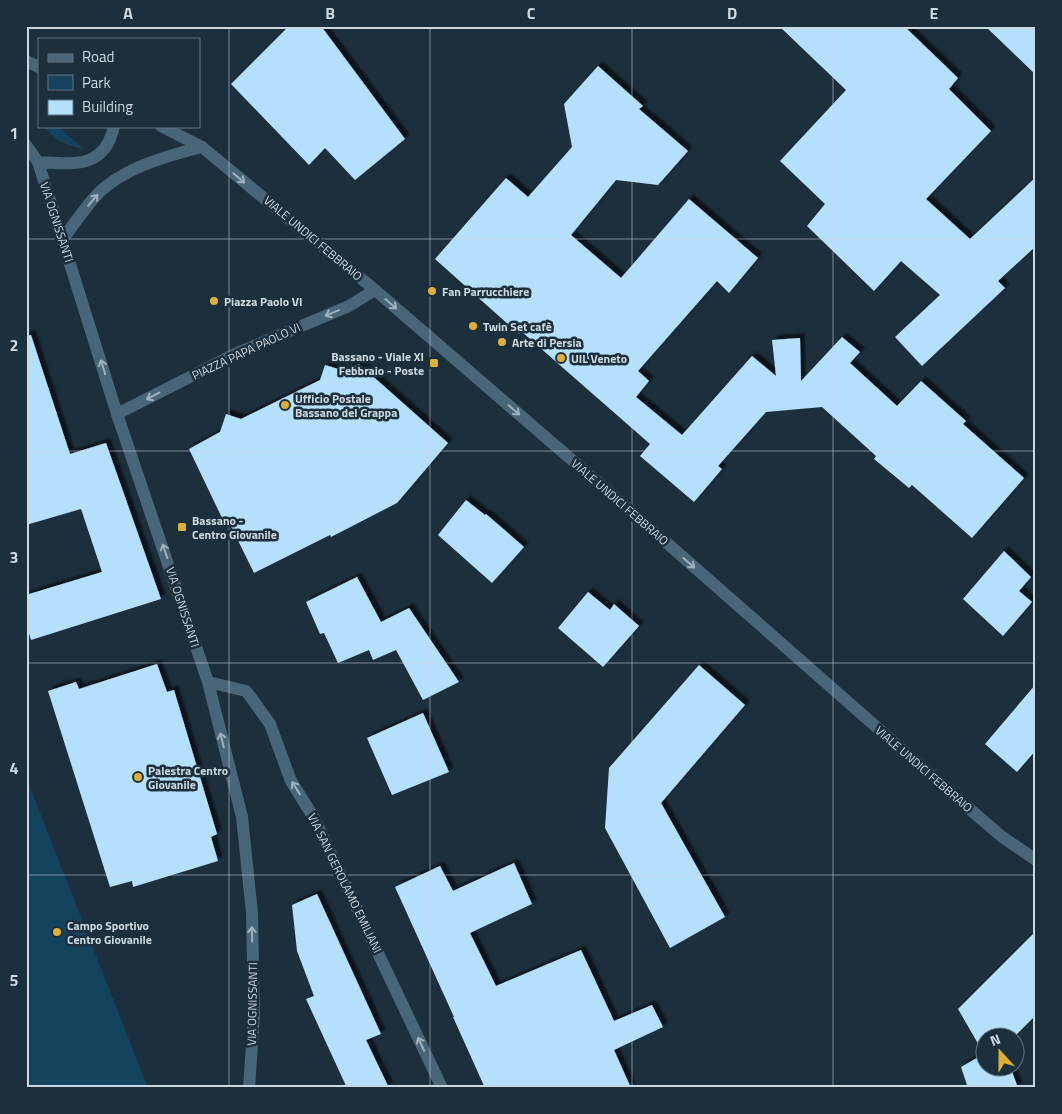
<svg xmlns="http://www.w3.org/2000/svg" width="1062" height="1114" font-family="'Titillium Web',sans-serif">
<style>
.green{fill:#14435e}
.building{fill:#b4e0fd;filter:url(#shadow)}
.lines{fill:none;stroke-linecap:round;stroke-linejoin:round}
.service{stroke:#496578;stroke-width:12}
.minor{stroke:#496578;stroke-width:12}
.tertiary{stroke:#496578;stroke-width:12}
.oneway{stroke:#9fb0bc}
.grid{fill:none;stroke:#cdd9e1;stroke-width:1;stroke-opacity:0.55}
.poi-dot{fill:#deb133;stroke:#1c2f3c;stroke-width:2}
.labels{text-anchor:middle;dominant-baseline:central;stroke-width:5;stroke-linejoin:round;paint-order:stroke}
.street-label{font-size:12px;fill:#cdd9e1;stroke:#1c2f3c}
.poi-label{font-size:12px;font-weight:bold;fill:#cdd9e1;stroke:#1c2f3c;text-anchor:start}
.neatline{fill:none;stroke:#cdd9e1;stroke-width:2}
.grid-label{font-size:16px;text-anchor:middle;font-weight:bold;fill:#cdd9e1}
</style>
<defs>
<filter id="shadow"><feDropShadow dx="4.5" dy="-4.5" stdDeviation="1" flood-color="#0009"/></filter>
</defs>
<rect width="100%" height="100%" fill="#1c2f3c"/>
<path class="green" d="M43,126H57L84,149C66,146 55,140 43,126Z
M26,777L148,1088H26Z"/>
<path class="building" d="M289,26H321L405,139L355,180L325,148L309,165L231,84Z
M779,26H904L958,78L949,89L991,131L926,199L970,239L1036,177V246L998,281L1005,288L922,366L895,337L940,295L901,261L874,291L807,226L825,204L780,161L846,90Z
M985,26H1036V75L1008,48Z
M598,66L643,106L639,109L688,151L658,185L616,180L571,235L621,278L689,199L758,258L729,293L717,281L638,371L649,381L636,397L682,435L752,356L776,376L772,340L800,338L801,381L842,337L860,352L850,363L897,406L921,381L966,421L963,424L1024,478L972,538L912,485L909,488L874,459L876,456L822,407L766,412L718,466L722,469L694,502L640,456L650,444L522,332L519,334L435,259L506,178L528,197L572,147L564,104Z
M31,335L70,454L106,443L161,599L31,640L26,623V595L102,572L81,509L26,525V336Z
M359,364L448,443L397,503L331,537L330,535L254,573L226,516L222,518L189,449L220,432L226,414L241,419L320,380L325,365L345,371Z
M466,500L485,515L486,514L524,547L492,583L438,535Z
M1004,551L1031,577L1019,591L1032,602L1003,636L963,599Z
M357,577L381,622L409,608L459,682L423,700L396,650L373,660L369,650L338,663L324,633L320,634L306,602Z
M588,592L610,610L614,604L639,626L603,667L558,628Z
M157,664L167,692L174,690L217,834L211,837L218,861L133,887L132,881L110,887L48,691L76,682L79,689Z
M699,665L745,705L661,803L725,917L670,948L605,828L609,768Z
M1036,684V750L1017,772L985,744Z
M423,713L449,772L392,795L367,738Z
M514,863L532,904L470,933L496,986L581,950L614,1021L652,1005L663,1027L614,1050L631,1088H485L453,1017H454L395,887L440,866L453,891Z
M317,894L381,1034L366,1040L389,1088H347L306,999L314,996L297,951L292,905Z
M1036,931V1015L1014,1037L984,1036V1054L958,1009Z
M984,1054V1066H1010L1018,1088H968L961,1067Z"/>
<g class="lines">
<path class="service" d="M117,414L235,354L349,306L375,290"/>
<path class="minor" d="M26,145L38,162L117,414L208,682L242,817L252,913L254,1014L249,1088
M38,162C74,164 105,169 114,126
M63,239C73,225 83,211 94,198C119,169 166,156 202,147
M208,682L246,691L250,696L270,724L291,781L314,818L442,1088"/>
<path class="tertiary" d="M26,61L39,67
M161,126L202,147L375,290L594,479L972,811L1001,836L1036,860"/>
</g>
<defs><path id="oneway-shaft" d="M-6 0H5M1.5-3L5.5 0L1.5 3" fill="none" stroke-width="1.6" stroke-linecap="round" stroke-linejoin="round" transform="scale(1.25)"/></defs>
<g class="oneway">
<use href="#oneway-shaft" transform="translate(239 178) rotate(40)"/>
<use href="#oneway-shaft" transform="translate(93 200) rotate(-50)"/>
<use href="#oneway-shaft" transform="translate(391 304) rotate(41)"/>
<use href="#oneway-shaft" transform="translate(332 313) rotate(157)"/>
<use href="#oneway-shaft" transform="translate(103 367) rotate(-107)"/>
<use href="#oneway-shaft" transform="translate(153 396) rotate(152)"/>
<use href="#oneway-shaft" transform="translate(514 410) rotate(41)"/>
<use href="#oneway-shaft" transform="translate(165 551) rotate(-109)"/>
<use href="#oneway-shaft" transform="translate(689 563) rotate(41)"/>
<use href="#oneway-shaft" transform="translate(222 740) rotate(-104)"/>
<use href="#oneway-shaft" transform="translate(296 788) rotate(-122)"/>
<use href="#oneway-shaft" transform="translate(252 934) rotate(-91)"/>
<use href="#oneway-shaft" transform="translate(421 1044) rotate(-115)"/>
</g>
<path class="grid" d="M229,26V1088M430,26V1088M632,26V1088M833,26V1088M26,239H1036M26,451H1036M26,663H1036M26,875H1036"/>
<g class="poi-dot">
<circle cx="432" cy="291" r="5"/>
<circle cx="214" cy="301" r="5"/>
<circle cx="473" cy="326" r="5"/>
<circle cx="502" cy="342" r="5"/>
<circle cx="561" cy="358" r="5"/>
<rect x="429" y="358" width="10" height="10" rx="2.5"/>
<circle cx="285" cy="405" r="5"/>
<rect x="177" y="522" width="10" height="10" rx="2.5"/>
<circle cx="138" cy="777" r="5"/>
<circle cx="57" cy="932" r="5"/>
</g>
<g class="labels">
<g class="street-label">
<text transform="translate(57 222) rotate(72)">VIA OGNISSANTI</text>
<text transform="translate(313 238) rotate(40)">VIALE UNDICI FEBBRAIO</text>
<text transform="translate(246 351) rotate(-25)">PIAZZA PAPA PAOLO VI</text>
<text transform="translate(620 502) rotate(41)">VIALE UNDICI FEBBRAIO</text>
<text transform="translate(183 607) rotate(72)">VIA OGNISSANTI</text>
<text transform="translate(924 769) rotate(41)">VIALE UNDICI FEBBRAIO</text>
<text transform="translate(345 883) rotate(64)">VIA SAN GEROLAMO EMILIANI</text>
<text transform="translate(252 1004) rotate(-89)">VIA OGNISSANTI</text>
</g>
<g class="poi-label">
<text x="442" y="291">Fan Parrucchiere</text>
<text x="224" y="301">Piazza Paolo VI</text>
<text x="483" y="326">Twin Set cafè</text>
<text x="512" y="342">Arte di Persia</text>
<text x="424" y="356" text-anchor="end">Bassano - Viale XI<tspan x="424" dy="14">Febbraio - Poste</tspan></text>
<text x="571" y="358">UIL Veneto</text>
<text x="295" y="398">Ufficio Postale<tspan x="295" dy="14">Bassano del Grappa</tspan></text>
<text x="192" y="520">Bassano -<tspan x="192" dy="14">Centro Giovanile</tspan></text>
<text x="148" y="770">Palestra Centro<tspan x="148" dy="14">Giovanile</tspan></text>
<text x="67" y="925">Campo Sportivo<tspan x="67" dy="14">Centro Giovanile</tspan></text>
</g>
</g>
<rect width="1062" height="1114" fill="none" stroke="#1c2f3c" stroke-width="55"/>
<rect x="38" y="38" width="162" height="90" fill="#1c2f3c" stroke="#63737e"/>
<rect x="48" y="54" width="25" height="8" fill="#496578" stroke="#63737e"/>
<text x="82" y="62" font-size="15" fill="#cdd9e1">Road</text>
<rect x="48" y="75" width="25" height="15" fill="#14435e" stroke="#63737e"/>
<text x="82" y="88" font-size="15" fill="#cdd9e1">Park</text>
<rect x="48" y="100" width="25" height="15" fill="#b4e0fd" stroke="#63737e"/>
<text x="82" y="112" font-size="15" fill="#cdd9e1">Building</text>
<g transform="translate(1000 1052) rotate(339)"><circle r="24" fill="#1c2f3c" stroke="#63737e"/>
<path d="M0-4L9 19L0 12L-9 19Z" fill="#deb133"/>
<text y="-8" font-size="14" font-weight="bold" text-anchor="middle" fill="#cdd9e1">N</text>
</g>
<rect x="28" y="28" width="1006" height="1058" class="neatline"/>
<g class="grid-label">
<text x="128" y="19">A</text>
<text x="330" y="19">B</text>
<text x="531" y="19">C</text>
<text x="732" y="19">D</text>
<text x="934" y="19">E</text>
<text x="14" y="139">1</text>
<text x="14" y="351">2</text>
<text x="14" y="563">3</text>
<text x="14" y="774">4</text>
<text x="14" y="986">5</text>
</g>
</svg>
